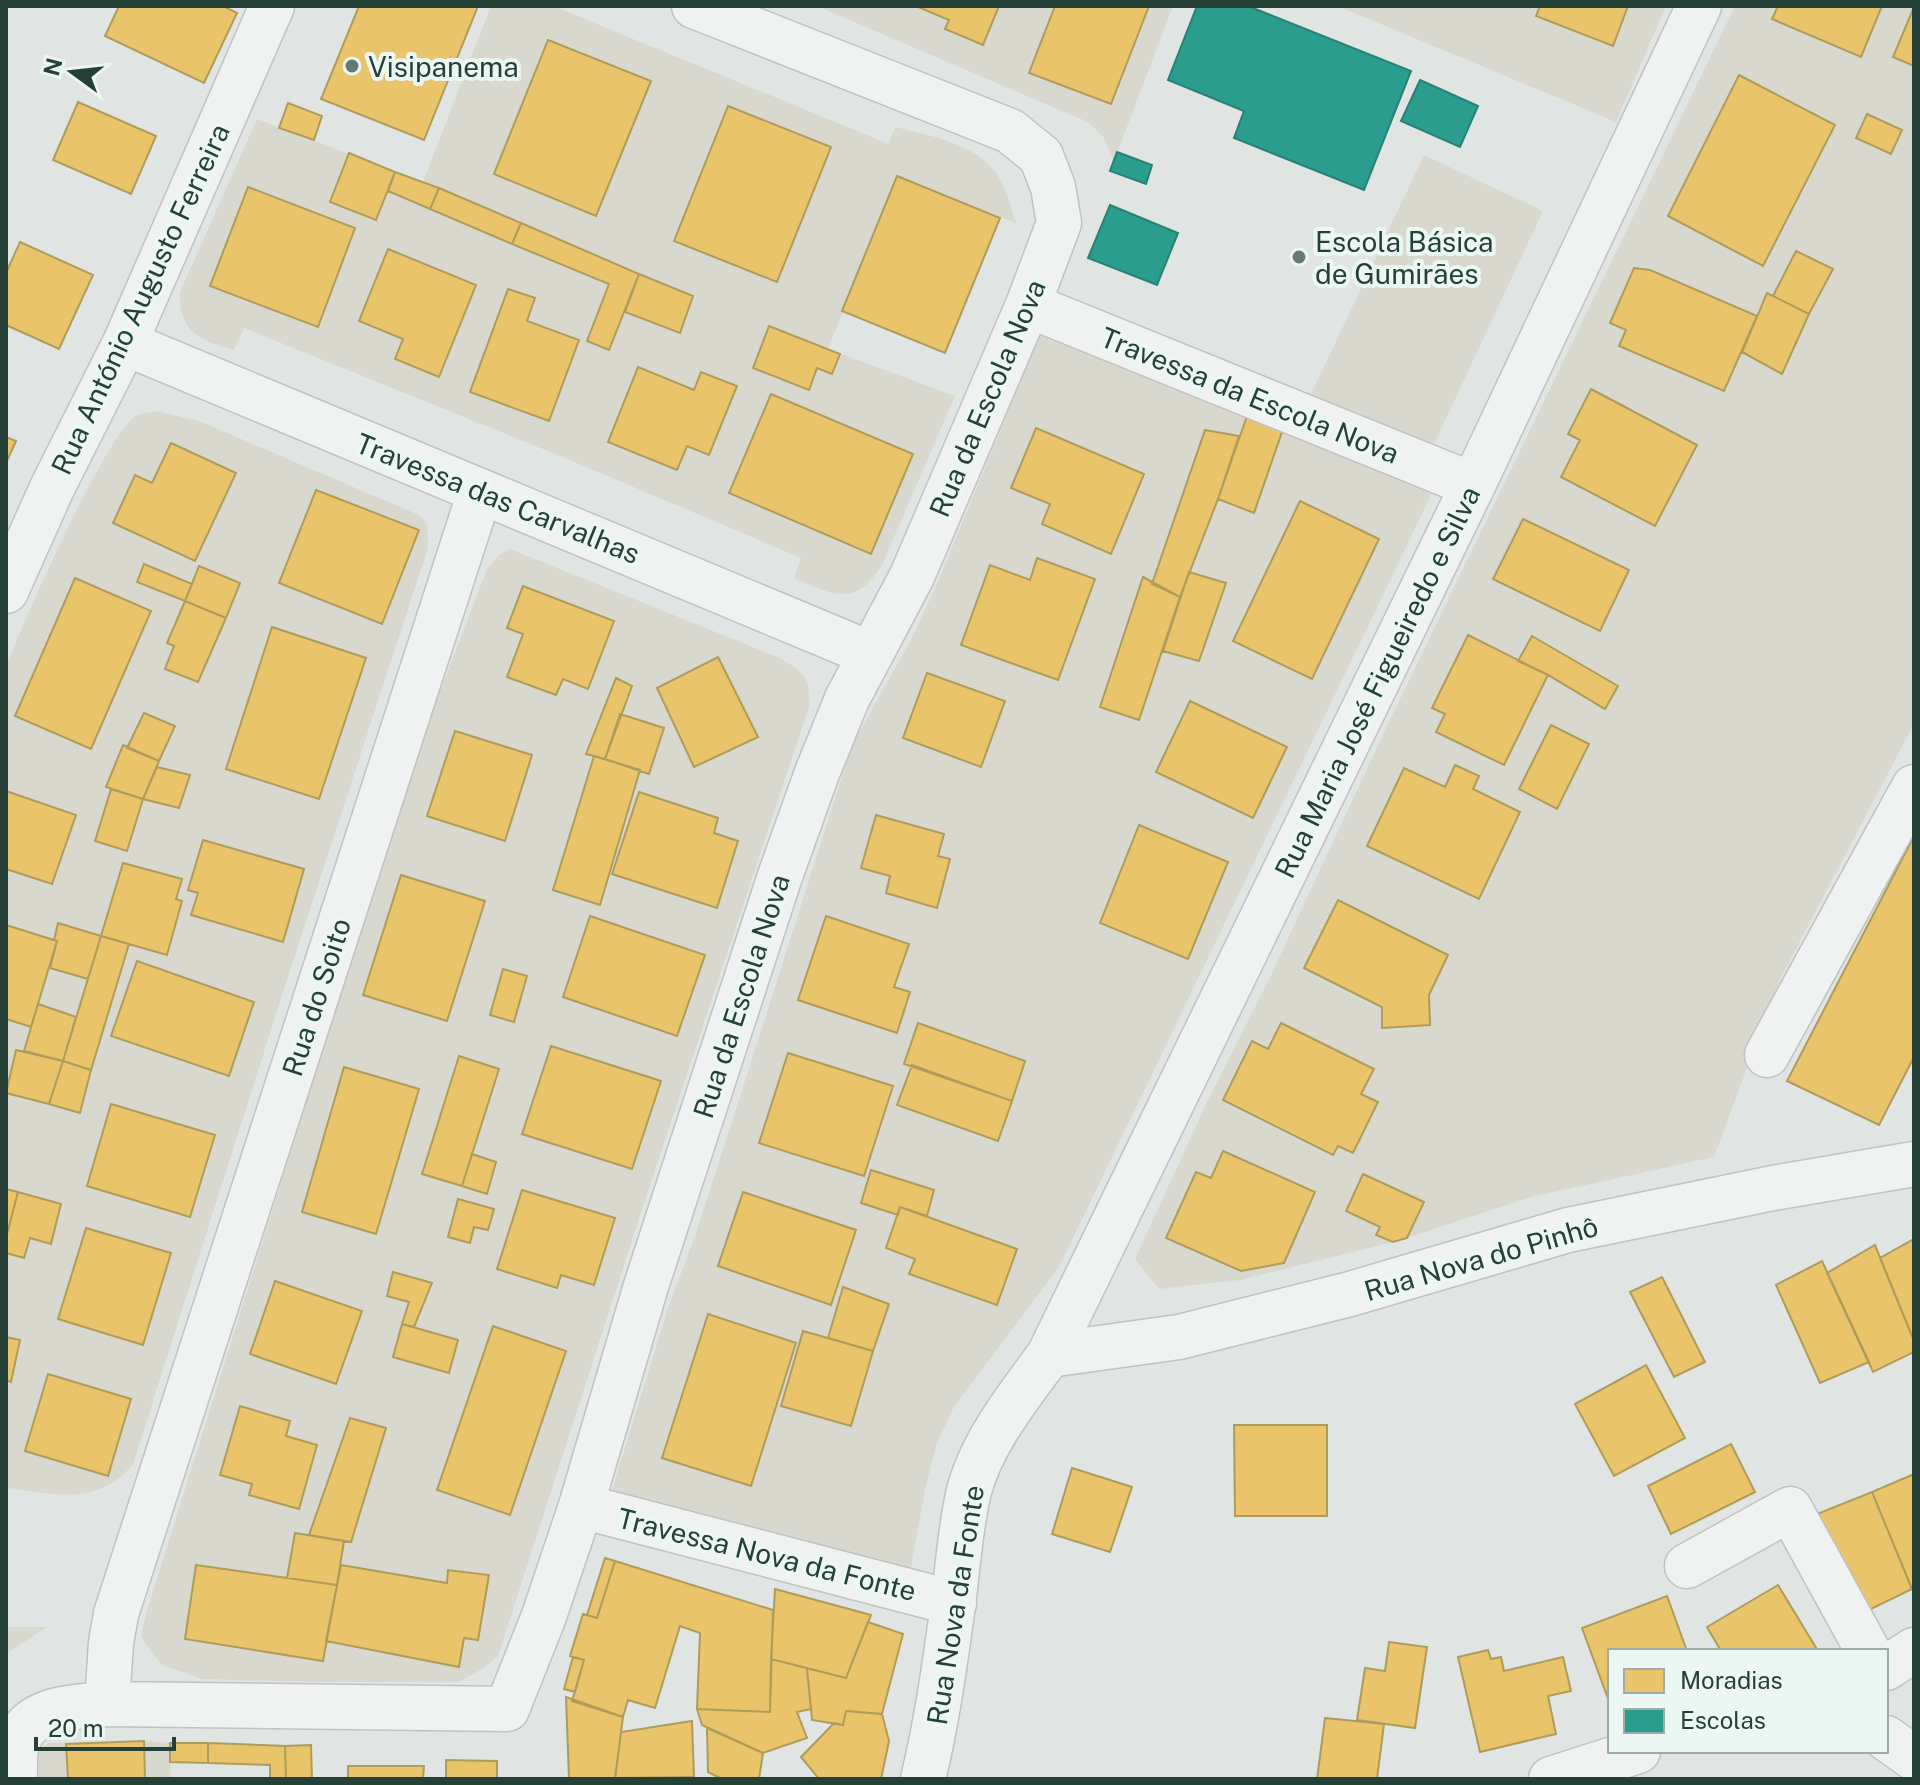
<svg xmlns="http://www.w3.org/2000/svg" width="1920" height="1785" font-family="'Public Sans',sans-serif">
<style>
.green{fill:#d9d8ce;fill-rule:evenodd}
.homes{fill:#e9c46a;stroke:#ae9c5b;stroke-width:2}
.schools{fill:#2a9d8f;stroke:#288175;stroke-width:2}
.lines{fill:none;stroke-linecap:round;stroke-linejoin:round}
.minor-casing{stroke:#bec3c1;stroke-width:47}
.minor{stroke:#eff2f1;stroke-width:44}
.poi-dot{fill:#667a73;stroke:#ecf6f2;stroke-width:3}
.labels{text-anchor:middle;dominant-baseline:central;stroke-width:8;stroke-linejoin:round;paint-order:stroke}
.poi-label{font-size:28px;fill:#254037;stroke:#ecf6f2;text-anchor:start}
.street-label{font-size:28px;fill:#254037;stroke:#ecf6f2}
</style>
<rect width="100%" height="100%" fill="#e0e5e3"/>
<path class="green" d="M491,6H553L889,144L895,127C928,135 972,143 994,170C1006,186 1010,205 1016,223L897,177L828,349L955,396L882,565C855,609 832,594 794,578L801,558L565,458L244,328L234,350C200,341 178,331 180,292L257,119L423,182Z
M817,6H1173L1114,161L1104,138L1088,122Z
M1337,6H1666L1616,122Z
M1735,6H1914L1893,57L1914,66V724L1780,979L1714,1157L1531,1197L1407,1238L1424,1202L1380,1227L1377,1235L1393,1242L1240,1280L1159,1289L1135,1259L1209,1098L1271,975L1387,726ZM1867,114L1890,153L1856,138ZM1796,251L1832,269L1781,374L1742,351L1767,294L1773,296ZM1548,675L1618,686V687L1605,708ZM1551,725L1589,745L1556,808L1519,789Z
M1424,155L1543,211L1429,455L1306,405Z
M1041,332L1436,485L1059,1267L954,1407L937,1443L926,1485L910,1572L612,1490L669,1305L695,1236L756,1047L852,745L914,634L939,579Z
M156,411L199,421L419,515L427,523L428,548L285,986L133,1464C98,1507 54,1494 6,1488V667C21,627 107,431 137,415C142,413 150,413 156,411Z
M510,549L780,658C804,673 811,677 809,707L645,1200L498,1656L485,1667L459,1682H319L202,1679L162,1665L141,1637L146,1614L387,844L436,702L487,569L499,555Z
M6,1627H47L6,1654Z
M144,1741L170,1743L171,1779H37L38,1753L48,1743Z"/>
<path class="homes" d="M119,6H223L237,13L204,83L105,36Z
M359,6H478L424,140L321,99Z
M916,6H999L983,45L945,29L949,20Z
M1055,6H1149L1111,104L1029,73Z
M1540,6H1628L1613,46L1536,16Z
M1778,6H1882L1861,57L1772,19Z
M1914,7V66L1893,57Z
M548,40L651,81L596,216L494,174Z
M1739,75L1835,125L1763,266L1668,216Z
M78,102L156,136L131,194L53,160Z
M288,103L322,116L314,140L279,128Z
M728,106L831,147L777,282L674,241Z
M1867,114L1902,130L1891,154L1856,138Z
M349,153L395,172L376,220L330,202Z
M395,172L439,188L430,209L388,191Z
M897,176L1000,218L945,353L842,311Z
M248,187L355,228L318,327L210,286Z
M439,188L521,223L512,244L430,209Z
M521,223L639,274L609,350L587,341L609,284L512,244Z
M20,242L93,275L59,349L6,325V273Z
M388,249L476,285L439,377L395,359L403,339L359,321Z
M1796,251L1833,269L1809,314L1773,296Z
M1634,268L1650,270L1757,316L1724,391L1619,346L1626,330L1610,323Z
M639,274L693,296L680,333L625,312Z
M508,289L535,298L527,321L579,340L549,421L470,392Z
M1767,293L1809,314L1782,374L1742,352Z
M769,326L840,354L832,374L817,368L809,390L753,368Z
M638,367L694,390L701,372L737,386L709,455L687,446L677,470L608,442Z
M1591,389L1697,445L1655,526L1561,477L1580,440L1568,434Z
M771,394L913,454L871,554L729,493Z
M1247,416L1283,429L1254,513L1218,499Z
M1036,428L1144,474L1111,554L1042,524L1050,504L1011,488Z
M1205,430L1239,436L1218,499L1180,597L1152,584Z
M6,437L16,441L6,463Z
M171,443L236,473L195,561L113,523L135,475L152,483Z
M316,490L419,530L382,624L279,583Z
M1300,501L1379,539L1312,679L1233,641Z
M1523,519L1629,570L1600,631L1493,579Z
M1037,558L1095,579L1058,680L961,645L990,565L1030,580Z
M144,564L192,584L185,601L137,582Z
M199,566L240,583L226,618L185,601Z
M1189,572L1226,583L1199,661L1163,651Z
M1143,577L1180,597L1139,720L1100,707Z
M75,578L151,611L91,749L15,716Z
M523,586L614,621L588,689L563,679L556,695L507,677L523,634L507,628Z
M185,601L226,618L198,682L165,669L174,646L167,643Z
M272,627L366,658L319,799L226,769Z
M1468,635L1548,675L1504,765L1436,732L1445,714L1432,708Z
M1532,636L1618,686L1605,709L1548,675L1518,661Z
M718,657L758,737L694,767L657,688Z
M927,673L1005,701L981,767L903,738Z
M616,678L632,686L605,759L586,754Z
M1190,701L1287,747L1253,818L1156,772Z
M144,713L175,726L159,761L127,748Z
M620,714L664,728L649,774L605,759Z
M1551,725L1589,744L1557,809L1519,789Z
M455,731L532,755L505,841L427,816Z
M123,745L159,761L143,799L106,787Z
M594,756L640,770L600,905L553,890Z
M1455,765L1479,776L1473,789L1520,812L1479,899L1367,846L1404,768L1445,787Z
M157,767L190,775L179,808L143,799Z
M111,789L143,799L127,851L95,841Z
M6,791L76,815L52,884L6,869Z
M639,792L718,818L714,833L738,841L717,908L612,874Z
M876,815L944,834L938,856L950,859L937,908L886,893L890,876L861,868Z
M1139,825L1228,862L1188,959L1100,923Z
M1914,836V1057L1879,1125L1787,1081Z
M203,840L304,869L283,942L191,915L198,893L188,890Z
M123,863L182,879L176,899L182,901L167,955L101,936Z
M401,875L485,901L447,1021L363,995Z
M1338,900L1448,955L1429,995L1430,1025L1382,1028V1007L1304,968Z
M590,916L705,955L677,1036L563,997Z
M826,916L909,944L894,987L910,992L897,1033L798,1000Z
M58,923L101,936L88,979L50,968L57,941L54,940Z
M6,925L57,941L31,1027L6,1019Z
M101,936L129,944L91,1070L63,1061Z
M137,961L254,1002L229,1076L111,1036Z
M503,969L527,976L514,1022L490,1015Z
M38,1004L76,1017L63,1061L24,1051Z
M918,1023L1025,1061L1012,1101L904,1064Z
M1281,1023L1374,1069L1361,1094L1378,1102L1353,1153L1338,1146L1333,1155L1223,1100L1252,1041L1268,1049Z
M551,1046L661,1081L632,1169L522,1134Z
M16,1050L63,1061L49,1104L6,1093Z
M788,1053L893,1086L864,1176L759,1143Z
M459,1056L499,1069L462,1186L422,1174Z
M63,1061L91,1070L80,1113L49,1104Z
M912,1065L1012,1101L998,1141L897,1105Z
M344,1067L419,1089L376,1234L302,1212Z
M111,1104L215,1135L190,1217L87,1186Z
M1223,1151L1315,1192L1284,1263L1241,1271L1166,1238L1196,1172L1211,1178Z
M472,1154L496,1162L487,1194L462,1186Z
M871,1170L934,1190L927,1216L900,1207L898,1215L861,1203Z
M1363,1174L1424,1202L1407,1238L1393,1242L1376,1235L1380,1227L1346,1211Z
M6,1189L18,1192L6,1238Z
M522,1190L615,1218L594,1285L561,1275L557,1288L497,1269Z
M18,1192L61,1204L51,1244L30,1238L24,1258L6,1253V1238Z
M743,1192L856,1230L831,1305L718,1266Z
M458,1199L494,1209L488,1230L474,1227L470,1243L448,1237Z
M900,1207L1017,1249L997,1305L909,1274L915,1259L886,1248Z
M86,1228L171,1253L143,1345L58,1319Z
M1914,1239V1341L1880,1258Z
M1875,1245L1914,1341V1352L1873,1372L1827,1273Z
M1822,1261L1869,1362L1820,1383L1776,1285Z
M393,1272L432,1283L414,1327L402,1324L409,1302L387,1296Z
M1662,1277L1705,1362L1674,1377L1630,1292Z
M275,1281L362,1311L336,1384L250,1354Z
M843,1287L889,1304L873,1351L828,1338Z
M708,1314L796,1343L751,1486L662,1458Z
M402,1324L458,1340L449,1373L393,1357Z
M493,1326L566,1351L510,1515L437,1490Z
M803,1331L873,1351L851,1426L781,1406Z
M6,1337L20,1340L11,1382L6,1380Z
M1646,1365L1685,1438L1614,1476L1575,1404Z
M48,1374L131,1399L108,1476L25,1451Z
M240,1406L290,1421L286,1436L317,1445L299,1509L249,1495L252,1484L220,1475Z
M350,1418L386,1428L351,1542L309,1535Z
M1234,1425H1327V1516H1235Z
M1731,1444L1755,1492L1671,1534L1648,1486Z
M1072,1468L1132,1487L1110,1552L1052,1534Z
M1914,1474V1588L1912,1589L1872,1492Z
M1872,1492L1912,1589L1863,1613L1817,1514Z
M295,1533L344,1541L337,1585L287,1578Z
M605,1558L615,1561L597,1618L587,1615Z
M615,1561L773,1610L770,1712L697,1709L700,1633L680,1626L655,1708L628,1700L623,1717L572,1701L584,1660L570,1656L583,1614L597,1618Z
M196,1565L337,1585L323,1661L185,1639Z
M341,1565L447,1583L448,1570L489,1575L478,1640L464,1638L459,1667L326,1641Z
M1778,1585L1818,1651H1721L1707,1627Z
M775,1589L871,1615L846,1678L771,1659Z
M1667,1596L1687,1651H1610V1704L1582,1628Z
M868,1622L903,1634L882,1714L846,1711L843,1725L812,1720L807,1668L846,1678Z
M1389,1642L1427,1647L1415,1728L1357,1720L1365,1668L1385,1671Z
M1488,1650L1491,1659L1501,1657L1504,1671L1563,1657L1571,1691L1548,1696L1556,1734L1480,1752L1458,1657Z
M573,1657L584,1660L575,1692L564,1689Z
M771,1659L807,1668L811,1709L797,1712L807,1738L763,1753L702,1725L697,1709L770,1712Z
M566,1697L623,1717L615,1779H569Z
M846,1711L882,1714L889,1741L881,1779H819L801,1757L834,1723L843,1725Z
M1325,1718L1384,1724L1377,1779H1317Z
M692,1721L694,1777L615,1778L621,1732Z
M707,1728L763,1753L759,1779H722L708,1772Z
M144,1741L145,1779H68L66,1744Z
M170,1743H208V1763L170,1762Z
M208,1743L285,1746L286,1779H270V1765L208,1763Z
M311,1745L312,1779H286L285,1746Z
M446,1760L497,1761V1779H446Z
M348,1766H424L423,1779H348Z
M694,1777V1779H615V1778Z"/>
<path class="schools" d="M1197,6H1248L1411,71L1364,190L1234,138L1244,111L1168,80Z
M1420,80L1478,106L1460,147L1401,121Z
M1117,152L1152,165L1146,184L1110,171Z
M1110,205L1178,233L1157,285L1088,258Z"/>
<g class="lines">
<defs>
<path id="minor" d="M1028,305L1473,485
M125,343L871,654
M6,591L52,488L125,343L272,6
M1767,1055L1914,787
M1049,1355L1179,1337L1350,1294L1568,1230L1773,1188L1914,1164
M581,1506L954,1603
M1687,1566L1790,1509L1868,1651
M1886,1668L1914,1650
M107,1704L111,1643L116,1614L480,492
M1886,1738L1914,1758
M15,1779C15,1768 14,1751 18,1741C30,1706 78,1707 107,1704L507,1709L544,1616L581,1506L646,1286L780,876L817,773L847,699L912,576L1028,305L1059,223L1053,187L1041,156L1010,131L694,6
M923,1779C937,1722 945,1663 953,1605C958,1567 960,1528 969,1491C982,1441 1020,1395 1049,1355L1473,485L1699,6
M1551,1779L1638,1751"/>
</defs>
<use href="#minor" class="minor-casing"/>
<use href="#minor" class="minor"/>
</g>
<g class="poi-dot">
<circle cx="352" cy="66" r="8"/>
<circle cx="1299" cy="257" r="8"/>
</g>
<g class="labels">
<g class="poi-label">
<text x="368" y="66">Visipanema</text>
<text x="1315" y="241">Escola Básica<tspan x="1315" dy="32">de Gumirães</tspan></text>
</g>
<g class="street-label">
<text transform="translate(140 299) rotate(-65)">Rua António Augusto Ferreira</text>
<text transform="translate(1250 395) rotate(22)">Travessa da Escola Nova</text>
<text transform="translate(987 398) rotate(-67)">Rua da Escola Nova</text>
<text transform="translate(498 498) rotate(22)">Travessa das Carvalhas</text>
<text transform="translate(1377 682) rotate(-64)">Rua Maria José Figueiredo e Silva</text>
<text transform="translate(741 996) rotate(-72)">Rua da Escola Nova</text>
<text transform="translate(316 997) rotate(-72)">Rua do Soito</text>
<text transform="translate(1481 1258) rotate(-16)">Rua Nova do Pinhô</text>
<text transform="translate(767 1554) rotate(14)">Travessa Nova da Fonte</text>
<text transform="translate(955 1605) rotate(-81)">Rua Nova da Fonte</text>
</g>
</g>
<rect width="1920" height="1785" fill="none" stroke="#254037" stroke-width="16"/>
<rect x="1608" y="1649" width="280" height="104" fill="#ecf6f2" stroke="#9cada7" stroke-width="2"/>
<rect x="1624" y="1669" width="40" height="24" fill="#e9c46a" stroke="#9cada7" stroke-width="2"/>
<text x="1680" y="1689" font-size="24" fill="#254037">Moradias</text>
<rect x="1624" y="1709" width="40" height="24" fill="#2a9d8f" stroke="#9cada7" stroke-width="2"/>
<text x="1680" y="1729" font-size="24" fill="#254037">Escolas</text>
<g transform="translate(72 72) rotate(285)" stroke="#ecf6f2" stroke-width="6" paint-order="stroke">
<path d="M0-6L14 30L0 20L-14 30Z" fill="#254037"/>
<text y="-12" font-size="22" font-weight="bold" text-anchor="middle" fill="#254037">N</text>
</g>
<path d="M36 1737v12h138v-12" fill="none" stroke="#254037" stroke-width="4"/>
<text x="48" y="1737" font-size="24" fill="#254037" stroke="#ecf6f2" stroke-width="6" paint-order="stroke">20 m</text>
</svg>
